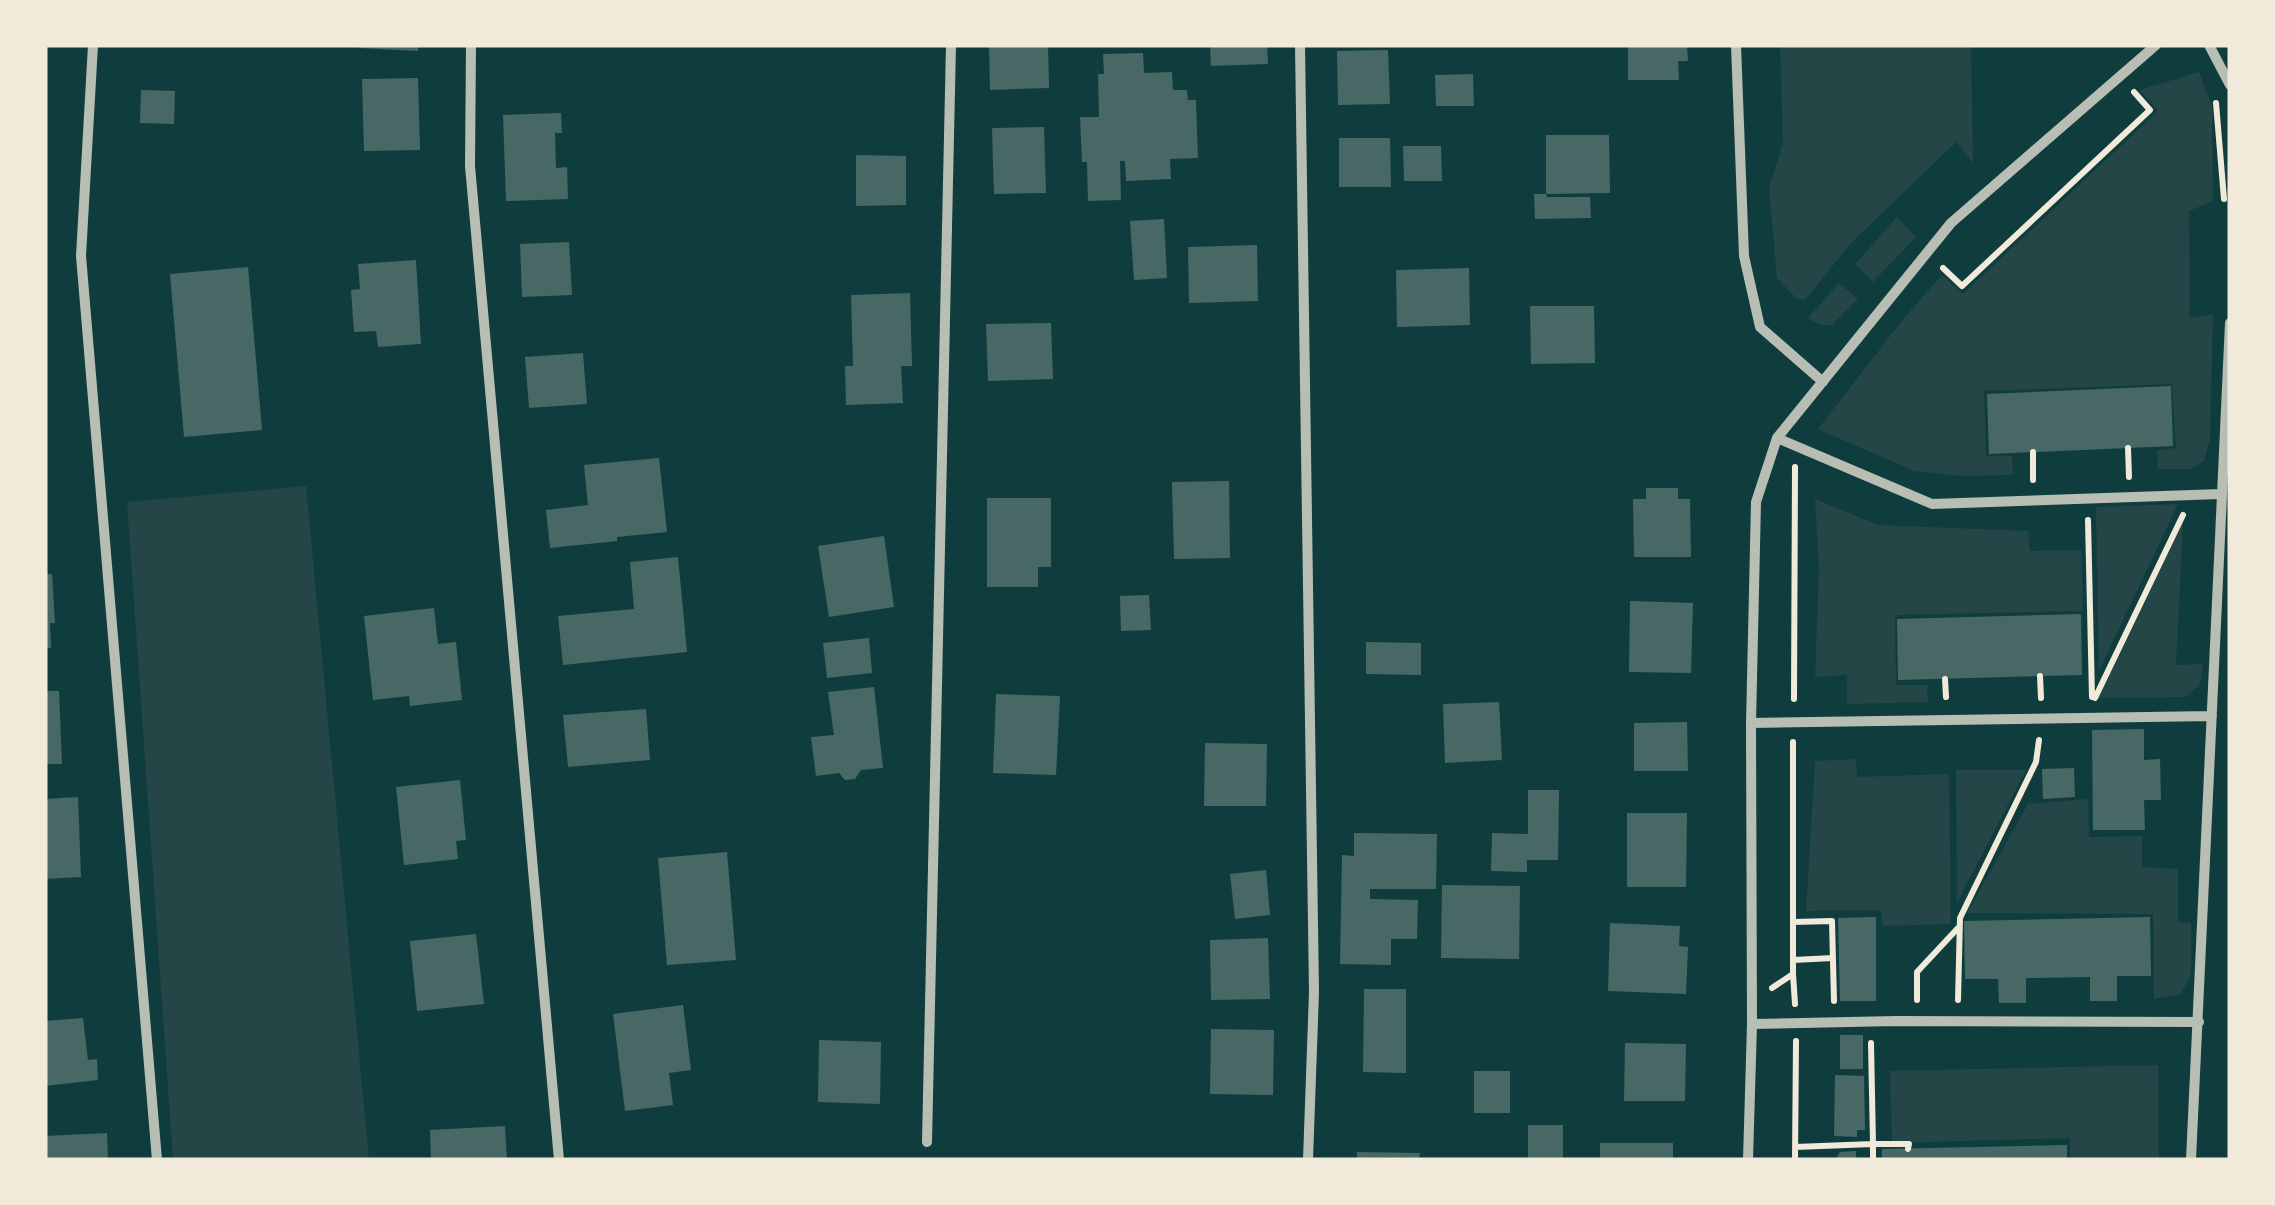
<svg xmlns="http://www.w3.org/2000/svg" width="2275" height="1205" font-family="Arial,sans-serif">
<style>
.green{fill:#244646}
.building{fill:#486865}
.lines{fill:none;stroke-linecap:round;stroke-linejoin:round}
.path{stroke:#f1e9da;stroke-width:6}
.minor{stroke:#b8beb3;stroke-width:10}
</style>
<rect width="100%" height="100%" fill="#0f3d3e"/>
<path class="green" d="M1780,45H1971L1973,163L1956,142L1852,242L1805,300L1797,299L1777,278L1769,188L1783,143Z
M2199,72L2212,106L2213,201L2189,211L2190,318L2213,314L2210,439L2204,461L2190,469H2158L2157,450L2176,448L2172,384L1984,391L1986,456H2012L2013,475L1962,476L1914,471L1818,429L1904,318L1942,275L1963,294L2158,111L2140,90Z
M1897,217L1916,237L1873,282L1855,264Z
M1839,283L1858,299L1832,325H1820L1808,318Z
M306,486L369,1160H173L127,502Z
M1815,499L1878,525L2028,531L2030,551L2081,550L2083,611L1895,615L1896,685H1927L1928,702L1847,704V675L1815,677L1819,567Z
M2178,504L2099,671L2096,507Z
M2183,523L2176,665L2203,664L2200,684L2186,697L2099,698Z
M1856,759L1857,777L1949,774L1951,924L1882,926L1881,910L1806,911L1815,761Z
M1956,770H2026L1957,903Z
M2088,799L2089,837L2142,836V867L2178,869V922L2191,923V974L2181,994L2154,999L2153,914L1967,913L2028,804Z
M2158,1065L2159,1160H2070V1138L1892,1143L1890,1071Z"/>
<path class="building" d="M359,45H418V51L359,48Z
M989,45H1048L1049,88L990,90Z
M1210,45H1267L1268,64L1211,66Z
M1628,45H1687L1688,61H1678L1679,80H1628Z
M1388,50L1390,104L1338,105L1337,51Z
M1143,53L1144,73L1172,72L1173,90H1187L1188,100H1196L1198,158L1170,159L1171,179L1126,181L1125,161H1120L1121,200L1088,201L1087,162H1082L1080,117H1099L1098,74H1104L1103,54Z
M1473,74L1474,106H1436L1435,75Z
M418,78L420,150L364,151L362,79Z
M141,90L175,91L174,124L140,123Z
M561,113L562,133H555L556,168L567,167L568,199L506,201L503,115Z
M1044,127L1046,193L994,194L992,128Z
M1546,135H1609L1610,193L1546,194L1547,197H1590L1591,218L1535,219L1534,194H1546Z
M1339,138H1390L1391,187H1339Z
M1403,146H1441L1442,181H1404Z
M856,155L906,156V205L856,206Z
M1164,219L1167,278L1134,280L1130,221Z
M569,242L572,295L522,297L520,244Z
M1257,245L1258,301L1189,303L1188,247Z
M416,260L421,344L378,347L376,331L354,332L351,290L360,289L358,264Z
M248,267L262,430L184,437L170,274Z
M1469,268L1470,325L1397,327L1396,270Z
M910,293L912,366H901L903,403L846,405L845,366H853L851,295Z
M1530,306H1594L1595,363L1531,364Z
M1051,323L1053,379L988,381L986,324Z
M583,353L587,404L529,408L525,357Z
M2171,386L2173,446L1989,454L1987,394Z
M659,458L667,532L617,537V541L550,548L546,510L588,505L584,465Z
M1229,481L1230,558L1174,559L1172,482Z
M1646,488H1678V499H1690L1691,557H1634L1633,499H1646Z
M987,498H1051V567H1038V587H987Z
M884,536L894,607L829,617L818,546Z
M678,557L687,652L563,665L558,616L634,609L630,562Z
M45,574H52L55,623H50L51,648H45Z
M1149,595L1151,630L1121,631L1120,596Z
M1630,601L1693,603L1691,673L1629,672Z
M434,608L438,644L456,642L462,700L410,706L409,696L373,700L364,616Z
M2081,614L2082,675L1898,680L1897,619Z
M869,638L872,673L827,678L823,643Z
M1366,642L1421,643V675L1366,674Z
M874,687L883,768L861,770L855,779L845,780L839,773L816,776L811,737L834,735L828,692Z
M45,691H59L62,764H45Z
M996,694L1060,696L1056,775L993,773Z
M1499,702L1502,760L1445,763L1443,704Z
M646,709L650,760L568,767L563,715Z
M1687,722L1688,771H1634V723Z
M2144,729V760L2160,759L2161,800H2144L2145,830H2093L2092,730Z
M1205,743L1267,744L1266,806H1204Z
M2074,768L2075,797L2043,799L2042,769Z
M460,780L466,840L456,841L458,859L404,865L396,787Z
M1528,790H1559L1558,860H1527V872L1491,871L1492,833L1528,834Z
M78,797L81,877L45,879V799Z
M1627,813H1687L1686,887H1627Z
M1354,833L1437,834L1436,889H1370V899L1418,900L1417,939H1391V965L1340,964L1342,855L1354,856Z
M727,852L736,960L667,965L658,858Z
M1266,870L1270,915L1235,919L1230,874Z
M1442,885L1520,886L1519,959L1441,958Z
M1876,917V1001H1840L1838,918Z
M2150,917L2151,976H2117V1001H2090V977L2026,978V1003H1999L1998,979H1965L1964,921Z
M1610,923L1680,926L1679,946L1688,947L1686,994L1608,991Z
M476,934L484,1004L417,1011L410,941Z
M1268,938L1270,999L1211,1000L1210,940Z
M1364,989H1406V1073L1363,1072Z
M683,1005L691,1070L669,1073L673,1105L625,1111L613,1014Z
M83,1018L88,1060L97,1059L98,1080L45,1086V1021Z
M1211,1029L1274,1030L1273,1095L1210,1094Z
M1840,1035H1863V1069H1840Z
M819,1040L881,1042L880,1104L818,1102Z
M1625,1043L1686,1044L1685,1101H1624Z
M1474,1071H1510V1113H1474Z
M1835,1075L1864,1076L1865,1130H1857V1137L1834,1136Z
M1528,1125H1563V1160H1528Z
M505,1126L507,1160H431L430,1130Z
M107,1133L108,1160H45V1136Z
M1600,1143H1673V1160H1600Z
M2067,1145V1160H1882V1149Z
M1856,1151V1160H1835L1840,1152Z
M1357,1152L1420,1153L1419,1160H1357Z"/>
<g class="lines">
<path class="path" d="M2216,103L2224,199
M1943,268L1962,286L2150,110L2134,92
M2128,448L2129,477
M2033,452V480
M2088,520L2092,697
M2040,676L2041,698
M1945,679L1946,697
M2095,698L2183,515
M1794,699L1795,467
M1793,922L1832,921L1834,1001
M1793,960L1833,958
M1793,974L1795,1004
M1772,988L1793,974V742
M1917,1000V972L1958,928
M1958,1000L1960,918L2036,762L2039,740
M1871,1043L1873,1144H1909L1908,1149
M1795,1147L1873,1144V1160
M1795,1160L1796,1041"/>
<path class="minor" d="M93,45L81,256L157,1160
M471,45L470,166L559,1160
M1300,45L1314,992L1308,1160
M1736,45L1744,256L1760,327L1823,382
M2209,45L2230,85
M1777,438L1932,504L2221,494
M1751,723L2212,716
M1752,1024L1896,1021L2199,1022
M927,1142L951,45
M1748,1160L1752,1024L1751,723L1756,502L1777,438L1951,223L2156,45
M2191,1160L2230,323"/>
</g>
<rect width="2275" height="1205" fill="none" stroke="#f1e9da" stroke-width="95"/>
</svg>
